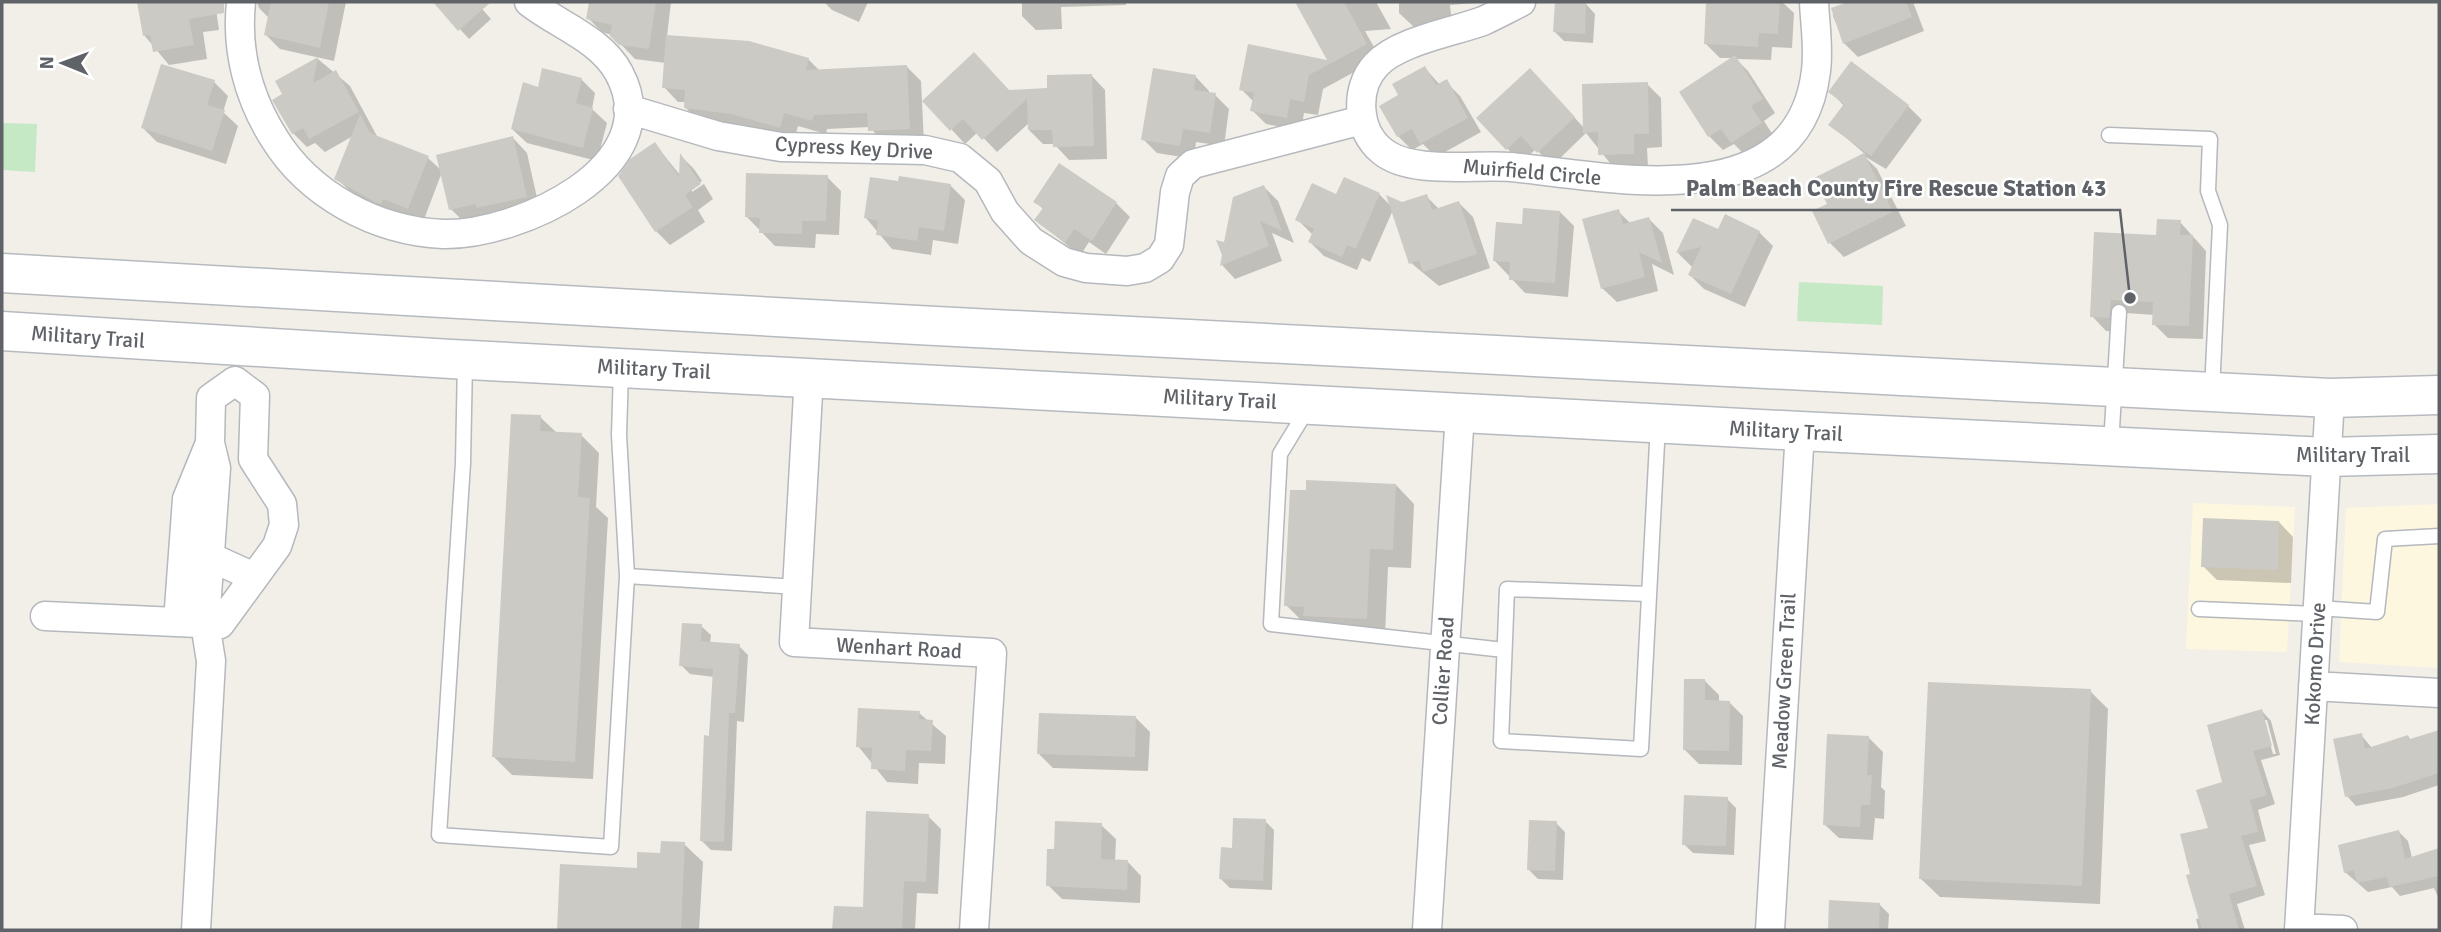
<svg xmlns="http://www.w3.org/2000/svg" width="2441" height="932" font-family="Signika,sans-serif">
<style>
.commercial{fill:#fef7e0}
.green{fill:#c5e8c5}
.shadow{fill:#0003;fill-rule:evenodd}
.building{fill:#cccac5}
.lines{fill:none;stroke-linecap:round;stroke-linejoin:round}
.lane-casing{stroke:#b5b8bc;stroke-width:17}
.street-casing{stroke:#b5b8bc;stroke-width:31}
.secondary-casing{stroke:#b6babf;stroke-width:41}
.lane{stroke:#fff;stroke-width:14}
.street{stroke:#fff;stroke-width:28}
.secondary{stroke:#fff;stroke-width:38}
.labels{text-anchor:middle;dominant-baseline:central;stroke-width:5;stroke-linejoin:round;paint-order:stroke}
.street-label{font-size:21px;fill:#5f6368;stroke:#fff}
.leader{fill:none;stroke:#5f6368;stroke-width:2.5}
.callout-dot{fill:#5f6368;stroke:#fff;stroke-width:2.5}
.callout-label{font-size:23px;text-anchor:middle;font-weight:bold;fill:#5f6368;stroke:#fff;stroke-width:5;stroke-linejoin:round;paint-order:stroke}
</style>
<rect width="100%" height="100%" fill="#f1efe8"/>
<path class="commercial" d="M2193,503L2295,507L2287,652L2186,649Z
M2439,504V668L2339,662L2346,508Z"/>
<path class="green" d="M2,123L37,124L35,172L2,170Z
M1799,282L1883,286L1882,325L1797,321Z"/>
<path class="shadow" d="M138,2H215L219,30L203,32L207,59L169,65L144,35Z
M257,2H346L334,61L280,49L266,35L269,18L259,8Z
M444,2H476L491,19L469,39L439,6Z
M590,2H607L610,7V2H671L667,36L808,59L820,71L907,67L921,81L924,143L884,144L870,127L827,129L826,134L798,126L794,141L700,122L686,108V102H678L664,87L666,63L635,59L612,35L602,32L588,18Z
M824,2H868L859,22L832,10Z
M1022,2H1126V5L1061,7L1062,29L1036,30L1022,16Z
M1297,2H1376L1391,29L1365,31L1380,58L1323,89L1318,115L1304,113L1301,131L1266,124L1252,110L1254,102L1241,89L1330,62Z
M1399,2H1474V3L1450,5L1452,24L1414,27L1399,13Z
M1708,2H1782L1794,13L1792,48L1772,47L1771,60L1736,59L1748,71L1775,113L1764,121L1775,138L1746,156L1734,144L1723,150L1709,136L1733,58H1720L1706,44Z
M1846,2H1913L1924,31L1858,57L1844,43L1833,16V10Z
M1586,4L1595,14L1593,43L1564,41L1555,32Z
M318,59L350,86L378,138L428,158L442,171L513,138L527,153L540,211L465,223L451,209L442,172L423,222L397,212L395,217L391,215L351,192L336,178L353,136L325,152L315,143L307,147L293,133L284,95L277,82Z
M1425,68L1440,85L1446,82L1460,96L1481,132L1436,157L1423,144L1412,150L1398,136Z
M1091,75L1105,90L1107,159L1069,160L1054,144H1043L1029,130V123L997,152L978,132L965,144L925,101L1049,90Z
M1195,76L1209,91V94L1215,95L1229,109L1224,146L1196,142L1194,159L1157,153L1143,139Z
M581,79L595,93L592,109L607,123L597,161L527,143L512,129L539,89Z
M214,82L228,96L223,112L238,126L226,164L157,142L143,128Z
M1544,84L1585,129L1647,84L1661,98L1662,147L1647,148L1648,167L1614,168L1586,133L1552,166L1536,149L1521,163L1479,118Z
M1831,92L1908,106L1922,120L1886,169L1864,156L1877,169L1906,226L1844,257L1830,243L1815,212L1829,205L1817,179L1865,154L1830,124L1844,106Z
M655,144L680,175L682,157L694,169L702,181L692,188V192L704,184L713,199L698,210L705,222L670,245L656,231Z
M827,177L841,191L839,235L816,234L815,248L775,246L747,217Z
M951,186L965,200L958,244L933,240L931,255L892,249L866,218Z
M1264,187L1278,201L1294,243L1272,233L1282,261L1235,279L1222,265L1226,244Z
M1379,194L1391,206L1426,196L1440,210L1459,203L1473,217L1490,268L1439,286L1411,263L1393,210L1370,262L1362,258L1357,270L1324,256L1310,242L1313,235L1298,220L1337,196Z
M1035,201L1116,203L1130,217L1106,254L1089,242L1080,256L1037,220L1044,210Z
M1618,211L1631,224L1649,219L1663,233L1674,275L1652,264L1658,291L1617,302L1602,288Z
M1560,212L1574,226L1568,297L1525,293L1494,260L1523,226Z
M1694,220L1718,231L1759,232L1773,246L1745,307L1704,289L1690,275L1693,268L1678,253Z
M2180,222L2206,251L2203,339L2168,338L2154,324L2155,315L2125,313L2123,332L2106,331L2092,316L2158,237Z
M540,417L557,433L581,435L599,453L596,507L608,518L593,779L512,775L493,756Z
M1396,485L1414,504L1411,568L1388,567L1385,636L1305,624L1286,605Z
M2279,522L2293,537L2291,583L2217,580L2203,566Z
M701,626L711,635L710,644L739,646L748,655L744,722L737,721L732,851L711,850L701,840L714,677L690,674L681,665Z
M1705,681L1719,695V702H1729L1743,716L1742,765L1699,764L1685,750Z
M2090,691L2108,709L2100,904L1940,897L1921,879Z
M2262,711L2271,721L2280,755L2261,760L2275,804L2258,810L2266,841L2249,845L2265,895L2237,904L2245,930H2199L2196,919L2201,918L2192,875L2225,783ZM2263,720H2267L2276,754H2273Z
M919,713L946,736L945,764L919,763L918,784L887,782L858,746Z
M1136,718L1150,732L1148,771L1053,768L1039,754Z
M2438,732L2439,785L2403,797L2356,806L2347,796L2361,735L2372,748L2408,737L2411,740Z
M1869,738L1883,752L1881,787L1885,791L1884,819L1875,818L1873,840L1839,838L1824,824Z
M1727,799L1736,808L1734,855L1693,853L1684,844Z
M928,816L941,829L938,894L917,893L915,930H834L835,908L864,909Z
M1265,821L1274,830L1272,890L1230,888L1221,879L1233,850Z
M1556,823L1565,832L1563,880L1538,879L1529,870Z
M1101,825L1116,839L1115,861H1127L1141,876L1140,903L1062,899L1048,885L1055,850Z
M2399,832L2408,841L2412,858L2439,850V899L2434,888L2400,896L2392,887L2368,892L2345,872Z
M684,844L703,862L699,930H559L562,866L638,870Z
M1831,902L1880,905L1889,914L1888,930H1829Z"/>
<path class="building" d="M137,2H224V13L189,19L194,45L153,52L150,35L143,36Z
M271,2H329L320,48L264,35Z
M433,2H491L458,31Z
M589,2H656L649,49L619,45L610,36L612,25L586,19Z
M1295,2H1344L1367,44L1309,75L1304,102L1290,99L1287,118L1250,111L1254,93L1239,90L1248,44L1327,60Z
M1555,2H1586L1585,34L1553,32Z
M1706,2H1780L1778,34L1759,33L1758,47L1704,44Z
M1848,2H1906L1912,17L1843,44L1831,8Z
M666,35L749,41L809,58L806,70L907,65L910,129L868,131L867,113L814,115L812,121L784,113L780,128L731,114L684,108L685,90L662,88Z
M974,52L1009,90L1047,88V75L1092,74L1094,146L1053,147L1052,130H1028L1027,99L982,140L963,119L950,131L922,101Z
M1735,55L1763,99L1751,106L1762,123L1731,143L1721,129L1708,137L1679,92Z
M318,57L313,83L336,70L359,112L309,139L303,128L292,134L272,100L282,94L275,81Z
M1851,61L1909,105L1871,156L1828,125L1844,104L1828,92Z
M161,64L215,80L207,105L225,110L212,151L141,128Z
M1425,66L1436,85L1447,79L1468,118L1420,144L1412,129L1397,137L1379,106L1398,95L1392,84Z
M542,68L582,78L576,103L593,108L583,148L511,129L523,82L538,87Z
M1153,68L1196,75L1194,90L1216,93L1210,133L1183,129L1180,146L1141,140Z
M1530,68L1575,117L1537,153L1521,136L1506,150L1476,118Z
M1648,82L1649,134H1634V154L1598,155V132L1583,133L1582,84Z
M360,114L370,133L429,156L408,209L383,199L381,204L375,202L334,179Z
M513,136L527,197L476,208V204L449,210L436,155Z
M655,142L679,177L680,153L701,184L685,195L693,207L655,232L618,176L630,159Z
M1864,153L1893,212L1828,244L1812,211L1827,204L1814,178Z
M1059,163L1117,202L1092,241L1074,229L1065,243L1034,220L1043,208L1033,202Z
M746,173L828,175L826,221H802V234L759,233L760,218L745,217Z
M899,176L951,184L944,231L919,227L917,241L876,235L878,221L864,218L870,177L898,181Z
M1344,177L1380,193L1356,249L1347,245L1342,257L1308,242L1314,229L1295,220L1312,183L1336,194Z
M1264,185L1282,231L1260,221L1269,246L1220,266L1222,255L1216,240L1224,242L1233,197Z
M1427,194L1432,210L1459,201L1477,254L1423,272L1419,260L1409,264L1386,195L1402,202Z
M1523,208L1560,211L1555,283L1509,280L1510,262L1493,261L1496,222L1522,224Z
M1619,209L1623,224L1649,217L1662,263L1639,252L1645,277L1601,289L1582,219Z
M1725,214L1760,231L1731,294L1688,275L1701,247L1676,253L1693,218L1718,229Z
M2157,219L2181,220L2180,235H2193L2189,326L2152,325L2153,302L2111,300L2109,318L2090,317L2094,232L2156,235Z
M511,414L541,415L540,431L582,433L578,497L590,498L575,762L492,757Z
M1306,480L1396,484L1393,550L1370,549L1367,619L1303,616L1304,607L1284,606L1290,490H1306Z
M2203,518L2279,521L2278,570L2201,567Z
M682,623L702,624L701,641L740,644L735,713H729L724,842L700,841L704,735L709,736L713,669L679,666Z
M1684,679H1705V700L1730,701L1729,751L1683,750Z
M1928,682L2091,689L2082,886L1919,879Z
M858,708L920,711L919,719L933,720L931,751L906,750L905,771L871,769L872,748L856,747Z
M2262,709L2272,746L2253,751L2267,795L2250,800L2258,832L2241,836L2257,886L2229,894L2239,930H2202L2186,875L2190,874L2180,834L2208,828L2196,790L2222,782L2207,725Z
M1039,713L1136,716L1135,757L1037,754Z
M2439,730V773L2393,788L2345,797L2333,739L2362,733L2365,749L2408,735L2410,739Z
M1827,734L1869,736L1867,775H1872L1870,805H1861L1860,827L1823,825Z
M1684,795L1728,797L1726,846L1682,845Z
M866,811L929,814L926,882L904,881L902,930H832L834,906L863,907Z
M1233,818L1266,819L1263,881L1219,879L1221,847L1232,848Z
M1529,820L1557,821L1555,871L1527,870Z
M1055,821L1102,823L1101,859L1128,860L1127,890L1046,886L1047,849H1054Z
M2399,830L2405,859L2439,848V876L2389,887L2387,877L2357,883L2354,870L2344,873L2338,845Z
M661,841L685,842L681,930H557L560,864L637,868V852L660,853Z
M1829,900L1880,903L1879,930H1828Z"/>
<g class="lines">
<defs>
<path id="lane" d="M2109,135L2210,139L2208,191L2220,225L2212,390
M465,361L463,463L439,835L611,847L627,576
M621,370L619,435L627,576L798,587
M1308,408L1280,454L1271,624L1504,650
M2111,445L2119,312
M1649,594L1507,589L1501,741L1641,749C1647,641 1652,532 1658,424
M2318,608L2377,612L2385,539L2439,536
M2199,609L2317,614"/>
<path id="street" d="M241,2C236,50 248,97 274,138C309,195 376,231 443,234C516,236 670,168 619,73C601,39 558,25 529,2
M1521,2C1509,8 1496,15 1483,21C1453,32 1398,41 1376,65C1354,89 1357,131 1382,151C1411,175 1475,164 1511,167C1611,177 1798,220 1816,71C1819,48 1815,24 1814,2
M628,109L718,136L781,147L925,150L960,158L988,181L1005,212L1031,241L1064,262L1086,268L1127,271L1145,268L1160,259L1169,245L1175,192L1180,176L1193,164L1362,120
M809,376L794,642L992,653L974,930
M192,556L210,557L254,577
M45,616L220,624L277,546L284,525L282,504L253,459L255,396L235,381
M178,622L187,499L210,443L211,398L235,381
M2313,686L2439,693
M2299,928L2343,930
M196,930L211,661L205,623L216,468L210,443
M1427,930L1460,413
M1770,930L1800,431
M2299,930L2330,398"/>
<path id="secondary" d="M2,273L917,325L2114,387L2330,398L2439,395
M2,331L451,359L1800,431L2326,457L2439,454"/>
</defs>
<use href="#lane" class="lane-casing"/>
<use href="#street" class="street-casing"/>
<use href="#secondary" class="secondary-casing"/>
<use href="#lane" class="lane"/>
<use href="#street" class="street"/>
<use href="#secondary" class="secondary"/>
</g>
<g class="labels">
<g class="street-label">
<text transform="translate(854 148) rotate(3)">Cypress Key Drive</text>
<text transform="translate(1532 172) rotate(5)">Muirfield Circle</text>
<text transform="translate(88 337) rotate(4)">Military Trail</text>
<text transform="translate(654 369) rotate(3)">Military Trail</text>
<text transform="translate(1220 399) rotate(3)">Military Trail</text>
<text transform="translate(1786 431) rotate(3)">Military Trail</text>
<text x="2353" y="455">Military Trail</text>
<text transform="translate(899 648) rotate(3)">Wenhart Road</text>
<text transform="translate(2315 664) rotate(-87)">Kokomo Drive</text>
<text transform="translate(1443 671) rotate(-86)">Collier Road</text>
<text transform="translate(1784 681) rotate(-87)">Meadow Green Trail</text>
</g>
</g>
<path class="leader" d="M2130 298L2120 210H1671"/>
<circle class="callout-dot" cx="2130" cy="298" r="7"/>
<g class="callout-label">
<text x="1896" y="196">Palm Beach County Fire Rescue Station 43</text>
</g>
<rect width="2441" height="932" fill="none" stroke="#5f6368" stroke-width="7"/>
<g transform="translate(63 63) rotate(271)" stroke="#ffffff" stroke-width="5" paint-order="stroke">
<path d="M0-5L12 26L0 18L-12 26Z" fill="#5f6368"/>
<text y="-10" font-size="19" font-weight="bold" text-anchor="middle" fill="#5f6368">N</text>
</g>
</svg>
